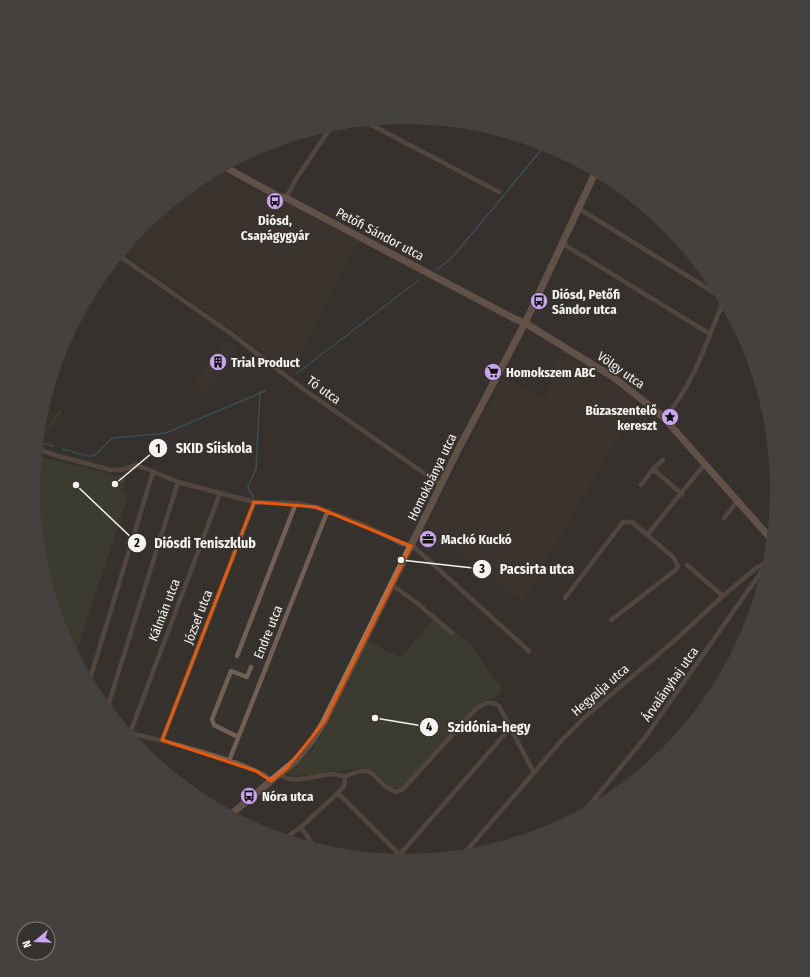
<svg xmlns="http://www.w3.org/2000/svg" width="810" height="977" font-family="'Fira Sans Condensed',sans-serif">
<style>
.built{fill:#413930}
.green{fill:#404b32}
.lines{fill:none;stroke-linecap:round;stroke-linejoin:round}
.stream{stroke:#397287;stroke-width:1.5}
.street{stroke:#736054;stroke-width:4.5}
.secondary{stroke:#967965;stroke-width:7}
.marked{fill:none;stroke:#e8590c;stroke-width:3;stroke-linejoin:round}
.labels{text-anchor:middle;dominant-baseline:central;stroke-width:3.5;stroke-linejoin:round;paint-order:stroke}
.poi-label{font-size:13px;font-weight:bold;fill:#f5f3f0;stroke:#36322e;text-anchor:start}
.street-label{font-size:13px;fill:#f5f3f0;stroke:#36322e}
.leader{fill:none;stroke:#f5f3f0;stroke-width:1.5}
.callout-dot{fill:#f5f3f0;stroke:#36322e;stroke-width:1.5}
.mark-label{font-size:12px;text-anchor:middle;font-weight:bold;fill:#111}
.callout-label{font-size:14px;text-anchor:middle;font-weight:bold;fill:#f5f3f0;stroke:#36322e;stroke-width:3.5;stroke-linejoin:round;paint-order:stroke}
</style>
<rect width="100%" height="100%" fill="#36322e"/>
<path class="built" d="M220,168L226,171L225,175L282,206L285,202L358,241L292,373L122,250L142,225L199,179Z
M227,340L239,347L205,393L193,384Z
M562,349L638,401L523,601L426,524L504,378L545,399L553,382L547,379Z"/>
<path class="green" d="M60,410L62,411L40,441H38Z
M37,456L127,478L122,492L128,495L75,656L61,631L40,561L33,488Z
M436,616L470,644L502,689L495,698L486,700L474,708L403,789L391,788L374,771L360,768L294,776L285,773L314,747L332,715L368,641L401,658Z"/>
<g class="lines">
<path class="stream" d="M436,270L447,262L456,253L546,144
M296,374L419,280
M38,442L53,446
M62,449L70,451
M73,452C78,453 84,456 90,456C101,455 104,442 113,438L166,433L265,391
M253,499V496L248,489V486L256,469L260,392"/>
<path class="street" d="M364,121L499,192
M286,198L296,179L333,124
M578,208L723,298
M563,244L710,334
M118,255L230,333L302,388L441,485
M664,418C694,385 707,340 724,300
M37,449L58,456L111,470H121L137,465L178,482L254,502L296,503L316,507L362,524L401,543L414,547L529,651
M653,469L682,494
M641,485L653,469L663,460
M724,518L737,502
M647,535L704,465
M687,565L723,596
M392,585L417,603L452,633
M565,598L623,522H632L673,557L678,566L677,569L611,620
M237,656L296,503
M89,682L153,472
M100,700L109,701
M107,709L178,482
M128,733C153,738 258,764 271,781
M130,733L220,493
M238,737L214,725L212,719L231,671L247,677L251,667
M162,740L254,502
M229,761L328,510
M280,774C295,789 328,767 344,777L345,781L344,786L338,793L301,827L284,839
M344,777C380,759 372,786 397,792L403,789L475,710C483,703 490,700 499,706L534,773
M338,793L400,855
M582,814L644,739L768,562
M301,827L315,848
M463,855L562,740L586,716L674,641L723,596L756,568L770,561
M395,860L511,727"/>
<path class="secondary" d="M223,166L278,196L286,198L513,318L525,323L613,377L650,406L664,418L772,540
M230,815L295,761L312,741L324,722L458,450L525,323L596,171"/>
</g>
<path d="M0 0H810V977H0ZM254,502L316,507L411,546L324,722L287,768L271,781L256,771L162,740Z" fill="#36322e" fill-opacity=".55" fill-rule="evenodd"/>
<path class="marked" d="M254,502L316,507L411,546L324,722L287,768L271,781L256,771L162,740Z"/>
<defs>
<symbol id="bus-disc" viewBox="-11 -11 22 22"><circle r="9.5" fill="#c9a5ee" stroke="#36322e"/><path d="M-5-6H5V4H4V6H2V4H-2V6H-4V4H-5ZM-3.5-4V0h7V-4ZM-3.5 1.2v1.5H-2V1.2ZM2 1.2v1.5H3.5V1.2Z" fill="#111"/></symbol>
<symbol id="building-disc" viewBox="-11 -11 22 22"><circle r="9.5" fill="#c9a5ee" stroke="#36322e"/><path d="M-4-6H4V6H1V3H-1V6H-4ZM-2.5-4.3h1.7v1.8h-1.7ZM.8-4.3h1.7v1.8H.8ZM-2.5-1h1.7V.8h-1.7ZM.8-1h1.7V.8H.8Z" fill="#111"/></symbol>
<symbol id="supermarket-disc" viewBox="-11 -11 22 22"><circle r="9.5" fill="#c9a5ee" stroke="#36322e"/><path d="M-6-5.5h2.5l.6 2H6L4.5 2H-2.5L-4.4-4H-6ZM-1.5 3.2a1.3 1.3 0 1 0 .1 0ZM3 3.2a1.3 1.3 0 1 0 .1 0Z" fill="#111"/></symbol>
<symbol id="sight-disc" viewBox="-11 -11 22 22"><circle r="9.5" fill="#c9a5ee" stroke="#36322e"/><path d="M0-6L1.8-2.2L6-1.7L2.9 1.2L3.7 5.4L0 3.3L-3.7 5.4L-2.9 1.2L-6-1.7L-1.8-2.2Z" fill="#111"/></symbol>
<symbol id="office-disc" viewBox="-11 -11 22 22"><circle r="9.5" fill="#c9a5ee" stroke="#36322e"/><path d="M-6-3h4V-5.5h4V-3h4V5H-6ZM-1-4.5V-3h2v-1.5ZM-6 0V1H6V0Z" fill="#111"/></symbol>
</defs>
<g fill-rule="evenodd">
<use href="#bus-disc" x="265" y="191" width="20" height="20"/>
<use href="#bus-disc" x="529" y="291" width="20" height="20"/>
<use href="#building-disc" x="208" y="352" width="20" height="20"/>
<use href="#supermarket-disc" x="483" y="362" width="20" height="20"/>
<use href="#sight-disc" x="660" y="407" width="20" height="20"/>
<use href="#office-disc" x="418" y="529" width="20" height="20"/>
<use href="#bus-disc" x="239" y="786" width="20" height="20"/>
</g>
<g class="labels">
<g class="poi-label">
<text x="275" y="220" text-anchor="middle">Diósd,<tspan x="275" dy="15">Csapágygyár</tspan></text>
<text x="552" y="294">Diósd, Petőfi<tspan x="552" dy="15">Sándor utca</tspan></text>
<text x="231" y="362">Trial Product</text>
<text x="506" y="372">Homokszem ABC</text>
<text x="657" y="410" text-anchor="end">Búzaszentelő<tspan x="657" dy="15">kereszt</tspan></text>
<text x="441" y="539">Mackó Kuckó</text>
<text x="262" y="796">Nóra utca</text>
</g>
<g class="street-label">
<text transform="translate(380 234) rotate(28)">Petőfi Sándor utca</text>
<text transform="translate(621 370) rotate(35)">Völgy utca</text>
<text transform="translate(324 390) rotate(36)">Tó utca</text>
<text transform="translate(432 477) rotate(-64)">Homokbánya utca</text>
<text transform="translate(164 610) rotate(-69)">Kálmán utca</text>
<text transform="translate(198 617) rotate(-69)">József utca</text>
<text transform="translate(268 632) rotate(-68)">Endre utca</text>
<text transform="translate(670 684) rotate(-55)">Árvalányhaj utca</text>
<text transform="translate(600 690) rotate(-41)">Hegyalja utca</text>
</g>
</g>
<path d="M0 0H810V977H0ZM40 489a365 365 0 1 1 730 0a365 365 0 1 1-730 0Z" fill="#45413e" fill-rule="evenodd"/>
<path class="leader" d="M115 484L158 448M76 485L137 543M401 560L482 569M375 718L429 727"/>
<g class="callout-dot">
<circle cx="115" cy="484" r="4"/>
<circle cx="76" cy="485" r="4"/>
<circle cx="401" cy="560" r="4"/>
<circle cx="375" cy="718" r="4"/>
<circle cx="158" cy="448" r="10"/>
<circle cx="137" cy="543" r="10"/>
<circle cx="482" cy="569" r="10"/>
<circle cx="429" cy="727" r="10"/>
</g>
<g class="mark-label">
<text x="158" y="453">1</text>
<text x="137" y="547">2</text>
<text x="482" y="573">3</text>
<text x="429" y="731">4</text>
</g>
<g class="callout-label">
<text x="214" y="453">SKID Síiskola</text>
<text x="205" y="548">Diósdi Teniszklub</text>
<text x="537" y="574">Pacsirta utca</text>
<text x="489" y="732">Szidónia-hegy</text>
</g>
<g transform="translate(36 941) rotate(251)"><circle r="19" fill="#36322e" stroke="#827f7c"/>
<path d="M0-3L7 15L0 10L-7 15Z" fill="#c9a5ee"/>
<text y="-6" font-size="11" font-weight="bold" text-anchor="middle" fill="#f5f3f0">N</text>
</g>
</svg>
